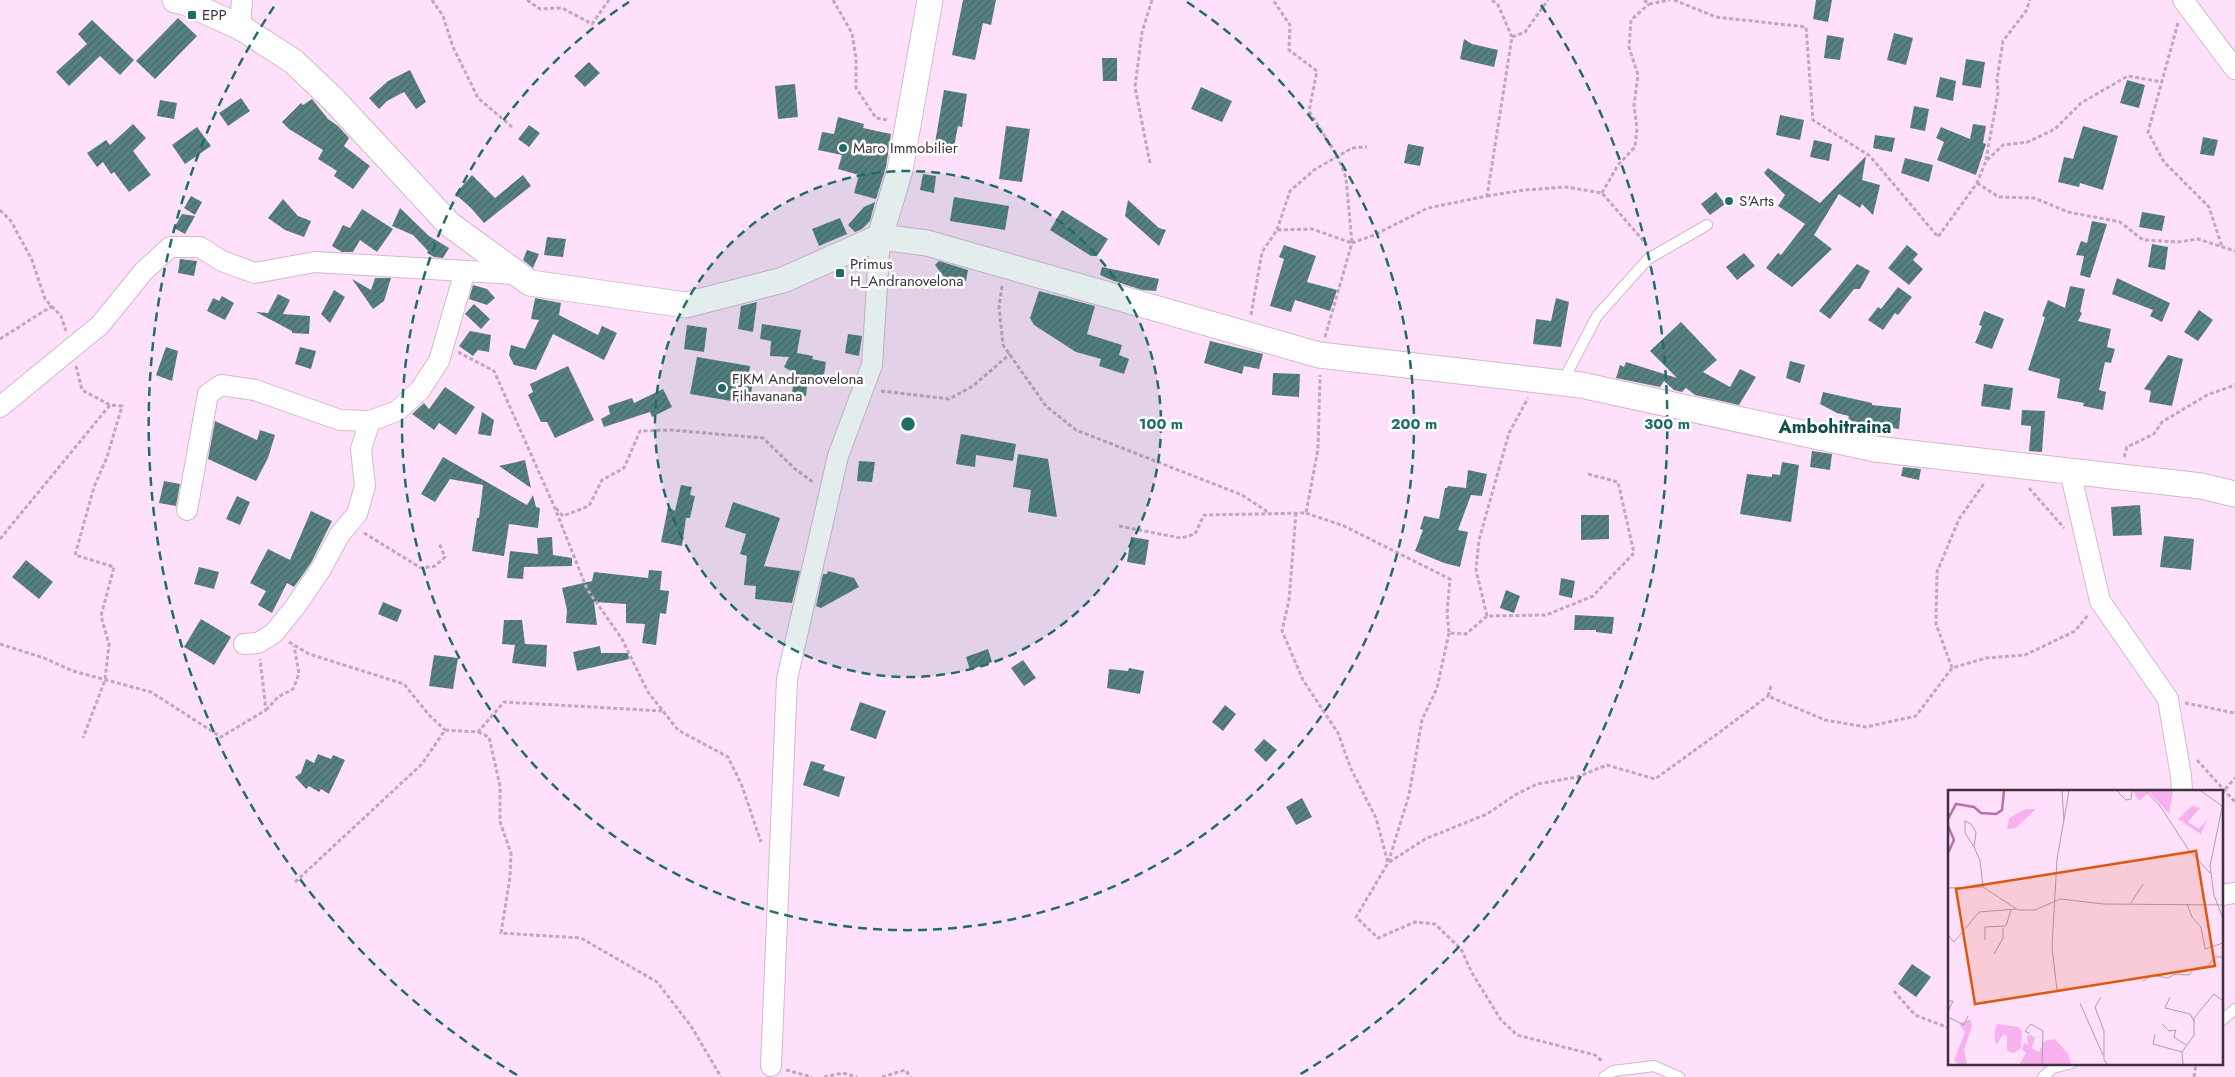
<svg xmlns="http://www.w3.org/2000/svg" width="2235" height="1077" font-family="Jost,sans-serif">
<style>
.building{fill:url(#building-hatch)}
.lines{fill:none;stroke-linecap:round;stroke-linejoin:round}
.service-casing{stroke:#d4b7d0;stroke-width:12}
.minor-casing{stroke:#d4b7d0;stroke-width:22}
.tertiary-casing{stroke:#d4b7d0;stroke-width:27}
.path{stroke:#bfa7bc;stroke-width:3;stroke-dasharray:4 2.5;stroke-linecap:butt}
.service{stroke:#fff;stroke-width:10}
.minor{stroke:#fff;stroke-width:20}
.tertiary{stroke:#fff;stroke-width:25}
.ring{fill:none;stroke:#206c69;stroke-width:2.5;stroke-dasharray:9 6}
.poi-dot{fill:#206c69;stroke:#fff;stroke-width:2}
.labels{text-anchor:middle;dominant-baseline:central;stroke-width:5;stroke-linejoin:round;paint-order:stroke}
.poi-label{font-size:15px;fill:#3d313b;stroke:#fff;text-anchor:start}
.quarter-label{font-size:18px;font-weight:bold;fill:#104e4c;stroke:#fff}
.inset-river{fill:none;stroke:#b970b1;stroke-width:2.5}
.inset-road{fill:none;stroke:#b19aae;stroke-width:1}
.view{fill:#df570e;fill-opacity:0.15;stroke:#df570e;stroke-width:2.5}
.inset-edge{fill:none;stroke:#3d313b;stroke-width:2.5}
.centre{fill:#206c69;stroke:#fff;stroke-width:2.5}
.ring-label{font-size:15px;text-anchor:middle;font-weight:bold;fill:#206c69;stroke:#fff;stroke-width:5;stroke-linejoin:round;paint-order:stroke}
</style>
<defs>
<pattern id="building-hatch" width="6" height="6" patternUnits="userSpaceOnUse" patternTransform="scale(1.25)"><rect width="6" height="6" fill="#57817f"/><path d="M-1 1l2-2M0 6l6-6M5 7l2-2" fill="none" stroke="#496a69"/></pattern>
</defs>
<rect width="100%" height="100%" fill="#fee0fa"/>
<path class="building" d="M963,0H996L991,25L983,23L975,60L952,55Z
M1816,0H1832L1828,22L1813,19Z
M178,18L197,36L155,79L136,61Z
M92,20L134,60L120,75L100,56L69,86L56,72L87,44L78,34Z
M1894,33L1913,38L1906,65L1887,60Z
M1827,35L1844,38L1840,60L1824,58Z
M1464,39L1472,44L1498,50L1494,67L1460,59Z
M1102,58H1117V81H1103Z
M1966,59L1985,62L1981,88L1962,85Z
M589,62L600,73L585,87L574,76Z
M410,70L426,102L416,109L404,92L387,101L379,109L369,98L388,81Z
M1940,77L1956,81L1953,101L1936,97Z
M2127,80L2145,85L2139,108L2120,103Z
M795,84L798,117L778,119L775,86Z
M1201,87L1232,101L1222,122L1191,109Z
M944,90L967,94L962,127L958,126L953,152L934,149Z
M241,98L250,111L228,126L219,113Z
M312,99L328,119L338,126L349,138L344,146L370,166L353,189L334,176L337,171L318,159L323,150L289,129L282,122L301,103L303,105Z
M160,100L177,103L174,119L157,116Z
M1914,106L1929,109L1925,131L1910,128Z
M1780,115L1804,120L1800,140L1776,135Z
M838,117L864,124L863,128L891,134L886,167L876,199L854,193L859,175L838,169L842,155L818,150L822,132L834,134Z
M133,124L146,138L133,151L151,175L129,192L114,172L111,174L103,162L97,167L87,153L106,140L110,145Z
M1973,124L1986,126L1983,143L1986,144L1976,175L1937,160L1944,142L1936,138L1941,127L1970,139Z
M529,125L540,133L529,147L518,139Z
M1006,126L1030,129L1022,182L999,179Z
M2083,126L2118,136L2103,190L2080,183L2079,187L2058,182L2064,157L2073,159Z
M197,127L211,146L185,164L172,145Z
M1875,135L1895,138L1892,152L1873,148Z
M2203,137L2218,140L2214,156L2200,154Z
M1814,140L1832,144L1829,161L1810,157Z
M1408,144L1424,147L1420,166L1404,163Z
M1866,156L1862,180L1880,185L1873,215L1862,204L1860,208L1839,194L1814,235L1832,249L1792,287L1766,268L1778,253L1781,255L1805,224L1778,206L1785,195L1764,173L1768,168L1820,203Z
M1905,158L1933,165L1929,182L1901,173Z
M923,174L936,176L934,193L920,190Z
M472,175L495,198L523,175L531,186L484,223L471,208L455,194Z
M1716,192L1725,204L1710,215L1701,204Z
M191,196L202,202L195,215L184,208Z
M954,197L1009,206L1005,230L950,221Z
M283,199L298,216L311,221L304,237L285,230L268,218Z
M1128,200L1159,228L1166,230L1159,246L1125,216Z
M875,202L870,221L862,229L855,232L848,225L864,207Z
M400,208L429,236L449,248L443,258L434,257L427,253L428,251L413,235L392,226Z
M362,209L393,229L377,252L360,240L353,252H342L332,246L343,225L350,228Z
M1062,210L1108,239L1097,256H1091L1050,230Z
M2142,212L2165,216L2162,231L2139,227Z
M182,214L195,216L185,234L174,228Z
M840,218L847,234L819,246L812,229Z
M2092,221L2107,224L2090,278L2080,275L2084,256L2076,255L2081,241L2087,243Z
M547,237L566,239L563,257L544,255Z
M2152,244L2168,247L2165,270L2148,267Z
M1284,245L1316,256L1307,282L1337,290L1330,311L1295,300L1291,312L1270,306L1284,259L1279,257Z
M1907,245L1918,254L1913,260L1923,269L1909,285L1888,268Z
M527,250L539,254L533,268L523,260Z
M1744,253L1755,266L1737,280L1726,267Z
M180,259L197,261L194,276L178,273Z
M939,261L968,270L966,281L951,277L947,281L935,265Z
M1857,264L1870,271L1860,289H1854L1830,319L1819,311Z
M1102,267L1159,279L1156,291L1142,290L1114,281L1100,275Z
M375,278H391L384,301L373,309L352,279L371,290Z
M2117,278L2170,303L2162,322L2150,316L2153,310L2112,294Z
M473,285L487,289L495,298L487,305L469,299Z
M2070,286L2085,289L2080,312L2082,313L2078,321L2111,329L2107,347L2115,349L2111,363L2105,362L2099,390L2106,392L2103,410L2083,406L2084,403L2057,398L2060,379L2028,370L2045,317L2042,316L2048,300L2065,308Z
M1898,287L1912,297L1898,315L1895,313L1883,330L1868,320L1878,307L1881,309Z
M334,290L345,297L330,323L321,314Z
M1039,291L1095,306L1087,334L1122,345L1119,355L1129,359L1124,374L1099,366L1101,359L1076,352L1034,325L1030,318Z
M278,294L290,300L283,314L310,316L309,334L292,333V331L256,312L268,313Z
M222,296L234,303L225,320L207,311L213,298L219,301Z
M535,298L561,303L559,315L598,335L602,326L617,333L604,360L553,334L536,370L514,365L509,355L511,345L525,349L539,320L531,319Z
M1556,298L1569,302L1561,347L1533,344L1536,319L1551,321Z
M757,302L753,332L738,329L741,306Z
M474,304L490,319L481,329L465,314Z
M2199,310L2213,320L2198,341L2184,332Z
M1984,311L2004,319L1992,349L1975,343L1982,326L1979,325Z
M1681,322L1717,360L1703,372L1730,387L1740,369L1756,377L1739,405L1695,395L1686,388L1682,392L1674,390L1664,381L1660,387L1616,378L1620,365L1624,367L1626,362L1677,378L1650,351Z
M762,324L801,330L797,353L813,356L812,359L826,362L823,381L808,378L806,396L792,394L794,373L784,367L789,357L770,356L771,341L760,339Z
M687,325L707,328L704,352L684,349Z
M470,331L491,335L489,352L478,350L473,356L459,346Z
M848,334L862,336L859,356L845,353Z
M1210,341L1263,354L1259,369L1244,366L1242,374L1204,363Z
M166,347L178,351L172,381L156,375Z
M300,347L316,351L311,369L295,364Z
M2168,355L2183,359L2172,406L2149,402L2151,391L2144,389Z
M697,357L750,366L748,381L753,382L749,404L690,394Z
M1790,361L1805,365L1800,383L1786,378Z
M568,366L594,420L555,438L547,422H541L528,395L533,392L530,384Z
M1273,373L1300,374L1299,397L1272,395Z
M1984,384L2013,388L2010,410L1981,406Z
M445,387L475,407L456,435L439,423L434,430L412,414L424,403L429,409Z
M663,389L672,407L652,417L650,412L604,427L601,419L610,414L608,406L632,398L634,403Z
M1823,392L1872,403V405L1901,408L1899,429L1856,423L1848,419L1849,416L1837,413L1820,404Z
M2022,410L2045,411L2042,452L2029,451L2031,426L2021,425Z
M482,412L494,420L491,436L478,434Z
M215,421L257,440L260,430L275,435L268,458L256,481L208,459Z
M961,434L1016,444L1013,461L976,455L975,467L956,464Z
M1812,451L1832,454L1830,470L1810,467Z
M1018,454L1048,459L1057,517L1028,512L1031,490L1013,487Z
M443,457L527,505L533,495L536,507L540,508L538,528L509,524L504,556L472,551L477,518H479L483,485L450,479L435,502L421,494Z
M525,460L531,488L499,466Z
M859,461L875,462L872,482L857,481Z
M1782,462L1799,465L1791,522L1740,514L1747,474L1772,477V474L1780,475Z
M1903,467L1921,469L1919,480L1901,476Z
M1468,470L1487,474L1482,496L1471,495L1458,530L1468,532L1460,567L1444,563L1415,551L1423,530L1420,529L1424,516L1439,519L1445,488H1447L1448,486L1466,488Z
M164,481L180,484L176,506L159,503Z
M681,485L692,487L690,495L695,496L690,518H686L682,546L661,542L668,507L675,511Z
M237,496L250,502L240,525L226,519Z
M733,502L780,518L764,566L800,571L792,603L755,599L756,586L744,585L747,556L740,554L746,534L725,527Z
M2140,505L2142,535L2113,536L2111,507Z
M311,511L332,521L311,563L294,587L287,583L272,613L258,605L266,591L250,583L268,549L290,560Z
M1581,515H1609V539L1581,540Z
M2164,536L2194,539L2191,570L2160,567Z
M552,537L553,555L572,558V566L524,567L523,579L507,578L510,551L538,554L537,538Z
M1131,537L1149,540L1145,565L1127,562Z
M26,560L53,582L39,599L12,577Z
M199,567L219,572L214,589L194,584Z
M649,570L662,571L660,590L669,591L666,614L660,613L656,645L642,643L645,624L626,623V604L594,602L597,625L566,623L567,610L562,588L592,581L594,572L648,578Z
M828,571L854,578L859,587L821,608L816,606L823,574H827Z
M1561,578L1575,581L1572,598L1559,595Z
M1506,590L1520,596L1514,613L1500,608Z
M383,602L402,610L397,622L378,614Z
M1575,615L1614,617L1612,634L1596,632V630H1574Z
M201,619L231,637L214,665L184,647Z
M504,620H522L525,644L547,645L546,667L512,663L515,645L502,644Z
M600,646L601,653H628L629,659L577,671L573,652Z
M988,649L992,662L970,670L966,657Z
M434,655L458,658L453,689L429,686Z
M1023,660L1036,678L1024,686L1011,668Z
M1129,668L1144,671L1140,694L1107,688L1109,669L1128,671Z
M860,702L886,711L876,739L850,730Z
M1225,705L1236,714L1223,731L1212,722Z
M1264,739L1277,750L1266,762L1254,750Z
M318,754L331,759L333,755L345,760L329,794L321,789L319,792L309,786L306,789L295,777L301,773L306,759L314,763Z
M811,761L825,765L823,770L845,777L839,797L803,785Z
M1302,798L1312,817L1296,825L1286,807Z
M1912,964L1931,977L1916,997L1898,984Z"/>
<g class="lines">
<defs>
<path id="service" d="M1563,381L1597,316L1648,259L1707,225
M2221,1021L2235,1009
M1604,1077L1613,1071L1654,1066L1679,1077
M2043,1077L2053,1068L2072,1063"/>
<path id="minor" d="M2183,0L2235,69
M240,27L242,0
M0,407L100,325L143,272L170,247H200L222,261L255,273L315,262L516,274
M2070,471L2100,601L2168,699L2181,776L2182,791
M187,510L208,394L221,385L255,390L340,420L370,421L397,411L420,390L439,361L465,271
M244,644L258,643L274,633L295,607L321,569L340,534L357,514L365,486L361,449L370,421
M2221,895L2235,893
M771,1066L787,679L838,456L872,365L880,237"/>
<path id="tertiary" d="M175,0L185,2L240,27L293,61L333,99L449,224L530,283L686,305L783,280L880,237L927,243L1319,355L1581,385L1875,449L2201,486L2235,494
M880,237L900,170L930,0"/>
</defs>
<use href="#service" class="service-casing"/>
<use href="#minor" class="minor-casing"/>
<use href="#tertiary" class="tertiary-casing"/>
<path class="path" d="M432,0L443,16L453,47L478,98L512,127
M527,0L540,9L562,8L592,24L609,0
M833,0L852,33L856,58V88L876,118L888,120
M1492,0L1498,5L1512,37
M1644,0L1649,4L1670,0
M1674,0L1716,17L1806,27L1813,120L1870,156L1938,237L1977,183L1986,161L2003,145L2028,142L2055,129L2081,103L2128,76L2162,82
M2178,23L2148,132L2164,162L2209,207L2222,247
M1986,160L1998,93L1997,80L2003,41L2026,11L2030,0
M1150,163L1135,87L1142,32L1152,0
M1977,183L1999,197L2034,198L2068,212L2120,222L2143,240L2178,242L2198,239L2235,251
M1602,193L1618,165L1635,147L1637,129L1634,105L1638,75L1629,47L1631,20L1649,4
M1487,196L1524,190L1566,187L1602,193L1647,245
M0,210L11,221L32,260L45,299L61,316L66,331
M1277,230L1290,191L1314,170L1352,148L1367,147
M1002,286L999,307L1003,345L1046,406L1076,430L1242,495L1271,514
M1251,315L1262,252L1277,230L1312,229L1352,243L1346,178L1338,157L1309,111L1317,71L1289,50L1290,25L1273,0
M1325,337L1352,243L1374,235L1428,208L1487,196L1512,37L1525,32L1548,0
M0,339L52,306
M458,352L494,371L554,506L587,589L622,639L648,692L678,730L728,757L742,786L761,842
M76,366L82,390L110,405L122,406L107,457L94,487L75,555L114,567L101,616L109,644L105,680L83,738
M881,391L949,399L973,386L1010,354
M2124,457L2127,447L2154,434L2162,422L2207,395L2235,385
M2029,488L2064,528
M556,508L563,516L589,506L602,480L624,468L640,431L671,430L763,438L795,469L814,483
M1296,513L1289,600L1282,631L1303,680L1338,733L1351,769L1376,818L1388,863L1356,917L1378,938L1415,922L1435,924L1461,949L1472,973L1501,1020L1517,1035L1595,1055L1603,1062
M1306,513L1344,526L1450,579L1447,613L1449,633L1466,634L1487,616L1546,615L1593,596L1634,553L1618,482L1588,474
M1119,526L1181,538L1195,534L1204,515L1306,513L1318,449L1320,375
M364,533L421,568L435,566L445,557L439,543
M0,539L110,405
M1487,616L1476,570L1479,540L1509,433L1528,398
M1449,633L1437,688L1422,720L1409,795L1388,863L1425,839L1487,814L1515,795L1537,784L1577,777L1607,765L1655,779L1720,732L1768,696
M289,642L309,654L404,684L429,715L445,730
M0,644L44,658L73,671L151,692L221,737L266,710L260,659
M1952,668L1936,624L1937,572L1959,519L1985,482
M1771,686L1768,696L1825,720L1866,727L1916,716L1952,668L1986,658L2025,655L2075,631L2089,614
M2185,703L2235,713
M266,710L278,697L293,689L299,674L294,646
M478,732L489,737L500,786V822L511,853L510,877L501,933L581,938L657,982L691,1026L721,1077
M2197,760L2235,802
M2221,794L2235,778
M295,882L422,764L445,730L478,732L504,702L662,711
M1894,991L1915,1015L1949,1028
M786,1070L812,1077
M824,1077L843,1073L857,1077
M882,1077L905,1070L911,1077
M2194,1077L2196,1063"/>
<use href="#service" class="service"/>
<use href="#minor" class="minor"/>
<use href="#tertiary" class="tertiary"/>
</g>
<circle cx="908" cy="424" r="253" fill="#206c69" fill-opacity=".12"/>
<g class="ring">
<circle cx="908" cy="424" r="253"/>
<path d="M1187 2A506 506 0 1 1 629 2"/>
<path d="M517 1075A759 759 0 0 1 275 5M1541 5A759 759 0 0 1 1299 1075"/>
</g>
<g class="poi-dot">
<rect x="187" y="10" width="10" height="10" rx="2.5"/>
<circle cx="843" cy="148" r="5"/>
<circle cx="1729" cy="201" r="5"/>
<rect x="835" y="268" width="10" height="10" rx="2.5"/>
<circle cx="722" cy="388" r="5"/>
</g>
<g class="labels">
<g class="poi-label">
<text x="202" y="15">EPP</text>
<text x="853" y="148">Maro Immobilier</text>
<text x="1739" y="201">S'Arts</text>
<text x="850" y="264">Primus<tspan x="850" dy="17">H_Andranovelona</tspan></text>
<text x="732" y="379">FJKM Andranovelona<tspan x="732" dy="17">Fihavanana</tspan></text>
</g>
<g class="quarter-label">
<text x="1835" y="427">Ambohitraina</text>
</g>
</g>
<g transform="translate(1948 790)">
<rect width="275" height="275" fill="#fee0fa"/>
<path d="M185,1H225L221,24L201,2L191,11ZM244,16L252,18L240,32L251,39L259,29L253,44L230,29ZM88,19L68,38L59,39L61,28L78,19ZM22,229L24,236L16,260L19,274H10L6,270L17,242L11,234ZM49,234L71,237L74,241L73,258L66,263L59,261V246L55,245L48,255L46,245ZM83,245L87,248L84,258L91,262L96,251L107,249L120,264L123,274H72L78,263L74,259L76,253L80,255L79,246Z" fill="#f7b1ef"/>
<path class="inset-river" d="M0,29L8,14L26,17L33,23L48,24L54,20L56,1M0,36L6,50L0,63"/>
<path class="inset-road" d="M114,1L116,31M169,1L178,10L183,9L184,1M198,1L212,16L240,59L262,83M253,1L274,16M275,13L262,76L266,105L275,129M26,57L17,43V31L23,34L28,42L26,57L32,70L35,97M0,98L35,97L70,120H87L112,109L156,114L275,115M183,113L195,94M239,114L244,127L253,137L257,159L275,153M0,145L6,152L31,122L68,119M37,150V137L58,136L63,120M46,164L55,148V138M195,191L204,185L220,188L227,184L241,185L247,178L260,176L267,167H275M109,200L104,158L109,69L121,1M153,207L147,217L156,241V270L159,274M222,207L217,218L242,224L246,231M0,211H5L0,221M132,213L155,265M0,227L16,235L20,226M214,234L221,241L228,240L226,247L238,255M82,244L77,241L83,234L95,241L94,274M207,244L205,254L234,262M235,274L234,262L246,245V228L266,204L275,211"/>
<path class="view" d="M248,61L267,176L27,214L8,99Z"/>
<rect width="275" height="275" class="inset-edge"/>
</g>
<circle cx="908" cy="424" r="8" class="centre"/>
<g class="ring-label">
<text x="1161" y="429">100 m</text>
<text x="1414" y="429">200 m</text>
<text x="1667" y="429">300 m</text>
</g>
</svg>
